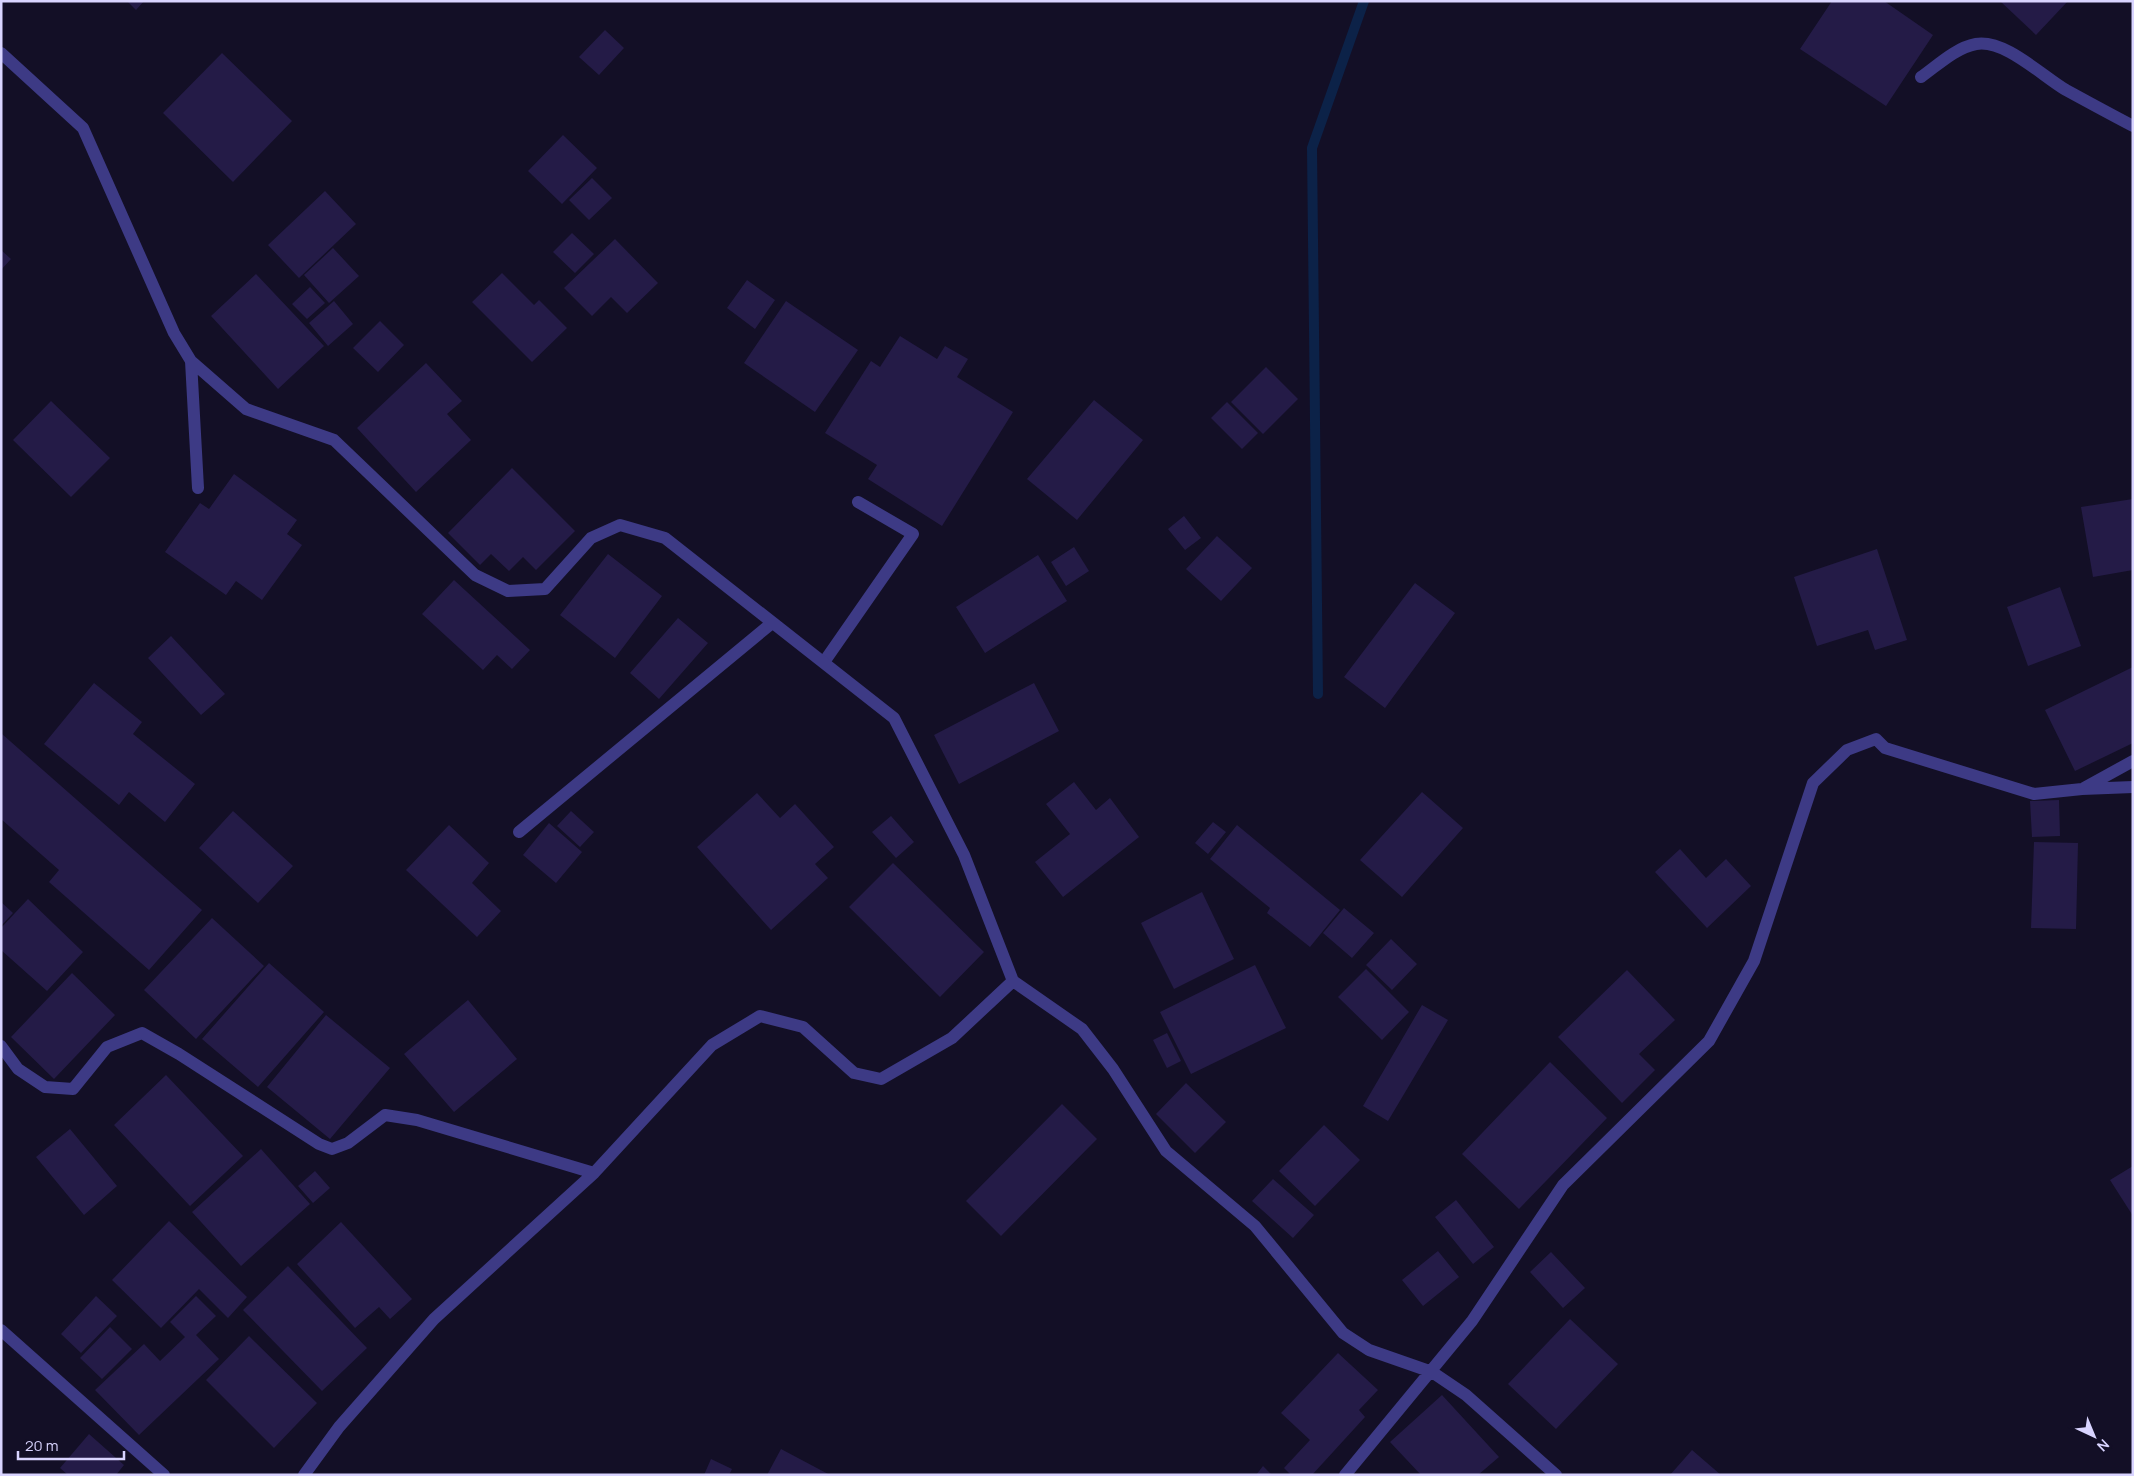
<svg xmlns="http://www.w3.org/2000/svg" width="2134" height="1476" font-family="Manrope,sans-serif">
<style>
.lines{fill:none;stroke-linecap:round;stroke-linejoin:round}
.stream{stroke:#0c2248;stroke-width:10}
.building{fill:#241b47}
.lane{stroke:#3d3a85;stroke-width:12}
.street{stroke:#3d3a85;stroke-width:12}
</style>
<rect width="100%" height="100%" fill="#130f26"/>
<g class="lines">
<path class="stream" d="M1318,694L1312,148L1364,1"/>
</g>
<path class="building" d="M127,1H144L136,10Z
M1832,1H1884L1933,35L1886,106L1800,49Z
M2000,1H2068L2036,35Z
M605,30L624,48L599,75L579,57Z
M222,53L292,121L233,182L163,113Z
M563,135L597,168L562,204L528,171Z
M592,178L612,198L589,220L569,200Z
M325,191L356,224L299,278L268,245Z
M572,233L594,254L575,273L553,252Z
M615,239L658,283L627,313L611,297L592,316L564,288Z
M333,248L359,276L329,303L304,275Z
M1,250L11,259L1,270Z
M502,273L534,305L539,300L567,328L532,362L472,302Z
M256,274L324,346L278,389L211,316Z
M747,280L775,300L755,329L727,308Z
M310,287L325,303L307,319L292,304Z
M334,301L353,324L328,346L309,323Z
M786,301L858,350L815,412L744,363Z
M380,321L404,345L378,372L353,348Z
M900,336L937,359L945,346L968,359L957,377L1013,412L942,526L868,479L877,465L825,433L871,361L880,367Z
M426,363L462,401L447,414L471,440L416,492L357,428Z
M1266,367L1298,399L1263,434L1231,402Z
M1094,400L1143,440L1077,520L1027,479Z
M51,401L110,458L71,497L13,440Z
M1227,402L1258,433L1242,449L1211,418Z
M512,468L575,531L536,570L523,557L509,571L491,554L480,565L448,533Z
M234,474L297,520L287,534L302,545L262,600L236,581L226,595L165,552L200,503L209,509Z
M2133,499V570L2093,577L2081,507Z
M1184,516L1201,538L1185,550L1168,529Z
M1217,536L1252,568L1221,601L1186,569Z
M1074,547L1089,571L1066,586L1051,562Z
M1877,549L1907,640L1875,650L1868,630L1817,646L1794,577Z
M608,554L662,596L615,658L560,615Z
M1038,555L1067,601L985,653L956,607Z
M454,580L530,650L512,669L497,655L483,670L422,614Z
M1415,583L1455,613L1385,708L1344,677Z
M2060,587L2081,646L2028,666L2007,607Z
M678,618L708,643L659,699L630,673Z
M171,636L225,694L201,715L148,658Z
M2133,667V743L2075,771L2045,710Z
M94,683L142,722L133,734L195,784L165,822L129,792L119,805L44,744Z
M1034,683L1059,731L959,784L934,735Z
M2,734L202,910L149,970L49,882L59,870L1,819Z
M1074,782L1096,810L1110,798L1139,837L1063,897L1035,862L1070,834L1046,804Z
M1422,792L1463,828L1402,897L1360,860Z
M757,793L780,818L795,804L834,847L815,864L828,878L771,930L697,847Z
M2059,800L2060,836L2032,837L2030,801Z
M233,811L293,866L258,903L199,848Z
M571,811L594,832L580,847L557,826Z
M891,816L914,842L896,858L872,832Z
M1213,822L1226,832L1208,854L1195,843Z
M549,823L582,852L556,883L523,855Z
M449,825L489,863L472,883L501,911L477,937L406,870Z
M1237,825L1340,910L1310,947L1267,913L1270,908L1210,859Z
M2034,842L2078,843L2076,929L2031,928Z
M1680,849L1706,878L1726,859L1751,886L1707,928L1655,872Z
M893,863L984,952L940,997L849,907Z
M1202,892L1234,959L1174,989L1141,923Z
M28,899L83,952L47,991L1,950V928Z
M1,902L13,913L1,926Z
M1344,908L1374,933L1352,958L1323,933Z
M212,918L264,966L196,1039L144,990Z
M1391,939L1417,964L1392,990L1366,965Z
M269,963L324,1012L258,1087L202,1039Z
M1255,965L1286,1028L1191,1074L1160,1012Z
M1366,969L1409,1012L1382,1040L1338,997Z
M1627,970L1675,1020L1639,1054L1655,1070L1622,1103L1558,1037Z
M72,973L115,1015L54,1079L11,1037Z
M468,1000L517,1059L454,1112L404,1054Z
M1422,1005L1448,1020L1388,1121L1363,1106Z
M326,1015L390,1068L330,1139L267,1087Z
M1167,1033L1181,1061L1167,1068L1153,1040Z
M1550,1062L1607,1118L1519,1209L1462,1154Z
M166,1075L243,1156L190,1206L114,1125Z
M1186,1083L1226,1122L1195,1153L1156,1114Z
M1062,1104L1097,1139L1001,1236L966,1201Z
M1324,1125L1360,1160L1315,1206L1279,1171Z
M70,1129L117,1186L84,1215L36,1157Z
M261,1149L310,1204L241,1266L192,1212Z
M2133,1166V1216L2110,1180Z
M315,1171L330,1188L313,1203L298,1186Z
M1273,1179L1314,1215L1293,1238L1252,1201Z
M1456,1200L1494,1247L1473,1264L1435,1217Z
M169,1221L247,1297L228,1318L199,1289L161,1328L112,1280Z
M341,1222L412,1299L390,1319L379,1307L355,1328L297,1264Z
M1438,1251L1459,1277L1423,1306L1402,1280Z
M1551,1252L1585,1288L1563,1308L1530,1272Z
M288,1266L367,1348L322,1391L243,1310Z
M96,1296L117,1316L81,1353L61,1334Z
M196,1296L216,1316L196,1335L219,1359L139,1435L95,1390L144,1344L160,1361L185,1337L170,1322Z
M1570,1319L1618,1364L1556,1429L1508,1384Z
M110,1327L132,1349L102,1379L80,1358Z
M249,1336L317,1403L274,1448L206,1380Z
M1338,1353L1378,1390L1359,1410L1365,1417L1312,1475H1291L1284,1468L1310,1440L1281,1413Z
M1442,1395L1499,1457L1478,1475H1421L1390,1442Z
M89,1434L124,1465L116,1475H68L60,1468Z
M781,1449L830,1475H767Z
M1692,1450L1721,1475H1670Z
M711,1459L732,1469L729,1475H704Z
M1263,1466L1272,1475H1256Z"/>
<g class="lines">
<path class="lane" d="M824,662L913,534L858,502"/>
<path class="street" d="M1,53L83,128L174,333L191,361L198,488
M1921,77C1938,65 1955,48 1976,44C2005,39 2042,76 2066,90C2088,102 2110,114 2133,126
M191,361L246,409L334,440L475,575L508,591L545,589L591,538L620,525L665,538L894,718L964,855L1013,981L1082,1029L1113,1069L1166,1151L1255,1226L1343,1333L1369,1350L1432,1372L1466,1395L1556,1475
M2084,788L2133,761
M519,832L772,623
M1,1046L18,1069L45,1087L73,1089L107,1047L142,1033L179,1054L319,1144L332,1149L348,1143L385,1115L417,1120L594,1173
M1,1330L164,1475
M304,1475L339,1427L434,1319L594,1173L712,1045L760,1016L803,1027L854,1073L881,1079L952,1038L1013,981
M1345,1475L1472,1321L1563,1185L1709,1041L1754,961L1813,783L1847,750L1876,739L1885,748L2034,794L2082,789L2133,787"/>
</g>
<rect width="2134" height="1476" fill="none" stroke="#d9d4ff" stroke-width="5"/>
<g transform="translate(2094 1436) rotate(136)" stroke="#130f26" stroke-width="4" paint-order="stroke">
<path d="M0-4L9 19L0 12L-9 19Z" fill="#d9d4ff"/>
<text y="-8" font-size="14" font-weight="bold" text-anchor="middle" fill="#d9d4ff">N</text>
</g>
<path d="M18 1451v8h106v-8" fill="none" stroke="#d9d4ff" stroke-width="2.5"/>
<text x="25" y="1451" font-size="15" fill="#d9d4ff" stroke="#130f26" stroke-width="4" paint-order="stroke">20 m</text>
</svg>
